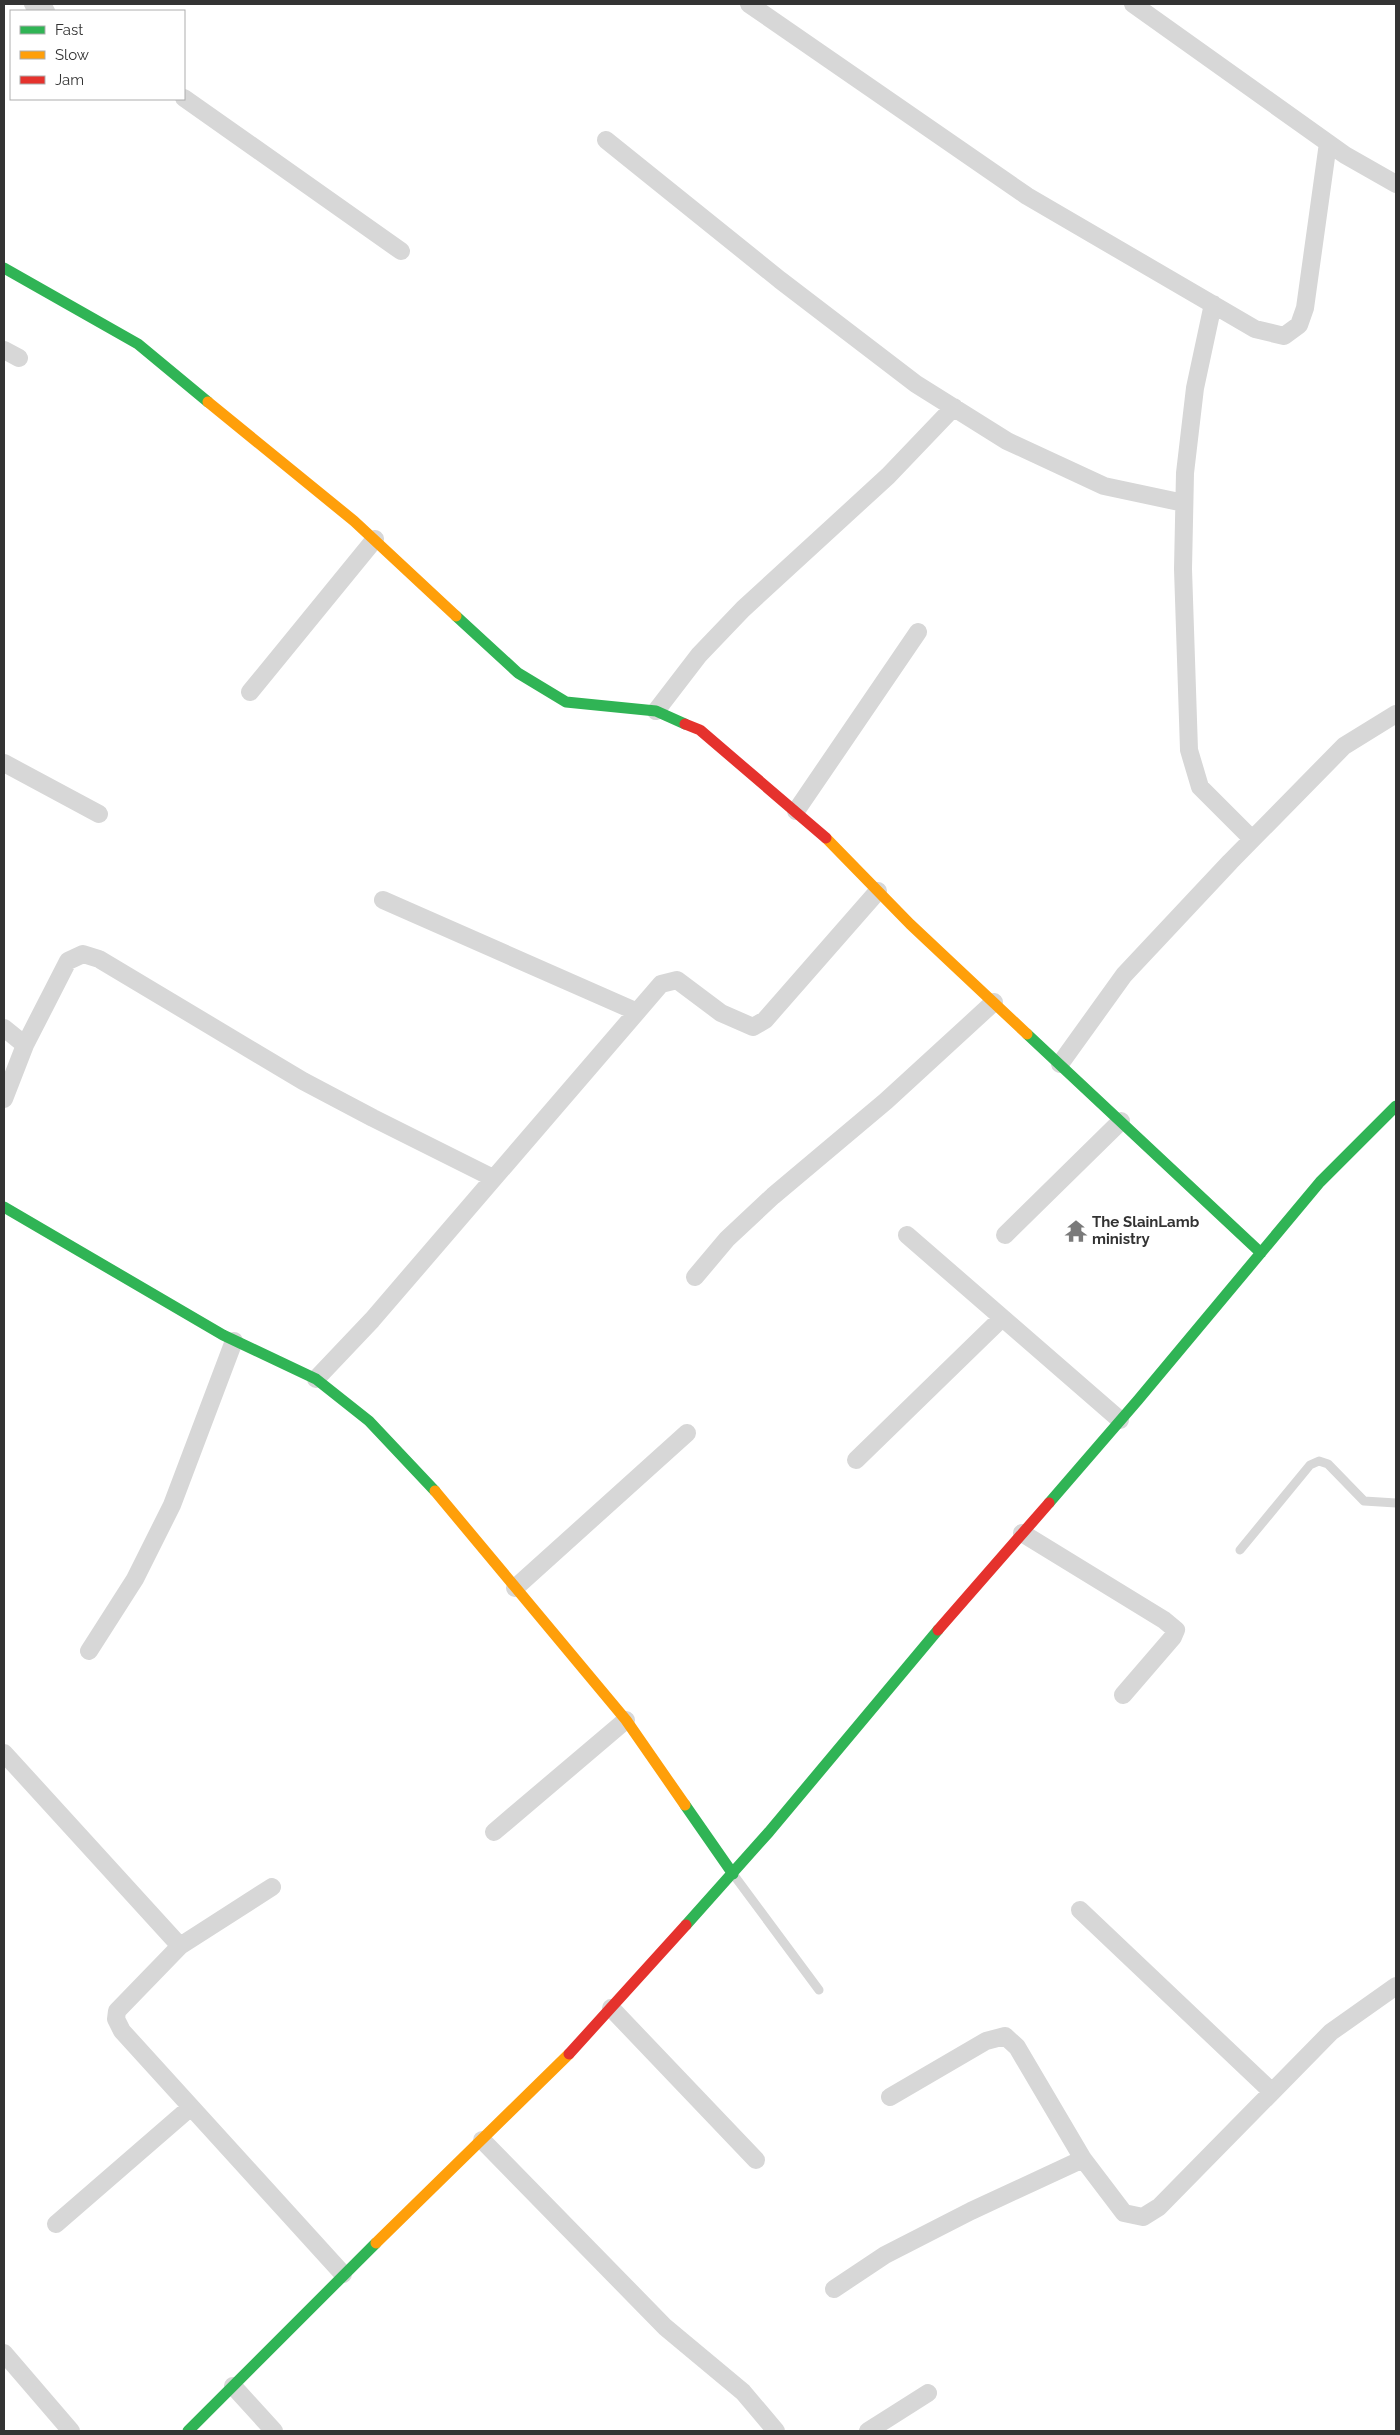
<svg xmlns="http://www.w3.org/2000/svg" width="1400" height="2435" font-family="Raleway,sans-serif">
<style>
.lines{fill:none;stroke-linecap:round;stroke-linejoin:round}
.lane{stroke:#d7d7d7;stroke-width:9}
.street{stroke:#d7d7d7;stroke-width:18}
.fast{stroke:#30b455;stroke-width:11}
.slow{stroke:#ff9f0a;stroke-width:11}
.jam{stroke:#e5322d;stroke-width:11}
.labels{text-anchor:middle;dominant-baseline:central;stroke-width:5;stroke-linejoin:round;paint-order:stroke}
.poi-label{font-size:15px;font-weight:bold;fill:#333;stroke:#fff;text-anchor:start}
</style>
<rect width="100%" height="100%" fill="#fff"/>
<g class="lines">
<path class="lane" d="M1240,1550L1310,1465L1319,1461L1328,1464L1364,1501L1396,1503
M733,1874L819,1990"/>
<path class="street" d="M33,4L46,11
M749,4L1027,196L1255,329L1284,336L1299,325L1305,308L1328,143
M1133,4L1345,155L1396,184
M184,98L401,251
M606,140L780,280L916,384L1007,441L1104,486L1184,503
M1213,304L1195,388L1185,473L1183,569L1189,750L1200,787L1252,839
M4,350L19,358
M250,692L375,539
M656,711L699,655L743,609L888,476L954,407
M4,763L99,814
M796,811L918,632
M383,900L635,1011
M4,1028L25,1045L4,1099
M25,1045L68,961L83,954L99,959L303,1081L373,1118L493,1178
M1060,1064L1124,975L1230,862L1344,746L1396,714
M907,1235L1120,1420
M1005,1235L1121,1121
M695,1277L727,1239L773,1196L886,1101L994,1002
M316,1379L372,1320L661,984L677,980L721,1013L753,1027L765,1020L878,891
M856,1460L1002,1318
M1022,1533L1164,1620L1176,1630L1173,1637L1123,1695
M515,1588L687,1433
M89,1651L135,1579L172,1505L234,1341
M4,1753L180,1946
M494,1832L626,1720
M272,1887L180,1946L117,2011L116,2019L122,2031L343,2274
M1080,1910L1272,2092
M611,2008L756,2160
M890,2097L986,2041L1005,2036L1017,2047L1083,2159L1124,2213L1143,2217L1159,2207L1331,2032L1396,1986
M482,2140L665,2327L743,2392L776,2431
M56,2224L191,2107
M834,2289L885,2255L971,2211L1083,2159
M4,2353L71,2431
M233,2386L274,2431
M868,2431L928,2393"/>
<path class="fast" d="M4,268L138,344L208,402
M456,616L518,673L566,702L656,711L685,724
M1027,1034L1261,1253
M4,1207L223,1335L316,1379L369,1421L435,1491
M1049,1503L1138,1400L1320,1182L1396,1106
M685,1805L733,1874
M686,1925L769,1832L938,1630
M188,2431L376,2243"/>
<path class="slow" d="M208,402L354,521L456,616
M826,838L910,924L1027,1034
M435,1491L626,1720L685,1805
M376,2243L569,2054"/>
<path class="jam" d="M685,724L700,730L826,838
M938,1630L1049,1503
M569,2054L686,1925"/>
</g>
<defs>
<symbol id="temple-bare" viewBox="-9 -9 18 18"><path d="M0-6L5-2H3V0L6.5 2.5H4V6H1.5V3h-3V6H-4V2.5H-6.5L-3 0V-2H-5Z" fill="#7a7a7a" stroke="#fff" stroke-width="2.5" paint-order="stroke"/></symbol>
</defs>
<g fill-rule="evenodd">
<use href="#temple-bare" x="1060" y="1215" width="32" height="32"/>
</g>
<g class="labels">
<g class="poi-label">
<text x="1092" y="1222">The SlainLamb<tspan x="1092" dy="17">ministry</tspan></text>
</g>
</g>
<rect width="1400" height="2435" fill="none" stroke="#333333" stroke-width="10"/>
<rect x="10" y="10" width="175" height="90" fill="#ffffff" stroke="#adadad"/>
<rect x="20" y="26" width="25" height="8" fill="#30b455" stroke="#adadad"/>
<text x="55" y="35" font-size="15" fill="#333333">Fast</text>
<rect x="20" y="51" width="25" height="8" fill="#ff9f0a" stroke="#adadad"/>
<text x="55" y="60" font-size="15" fill="#333333">Slow</text>
<rect x="20" y="76" width="25" height="8" fill="#e5322d" stroke="#adadad"/>
<text x="55" y="85" font-size="15" fill="#333333">Jam</text>
</svg>
